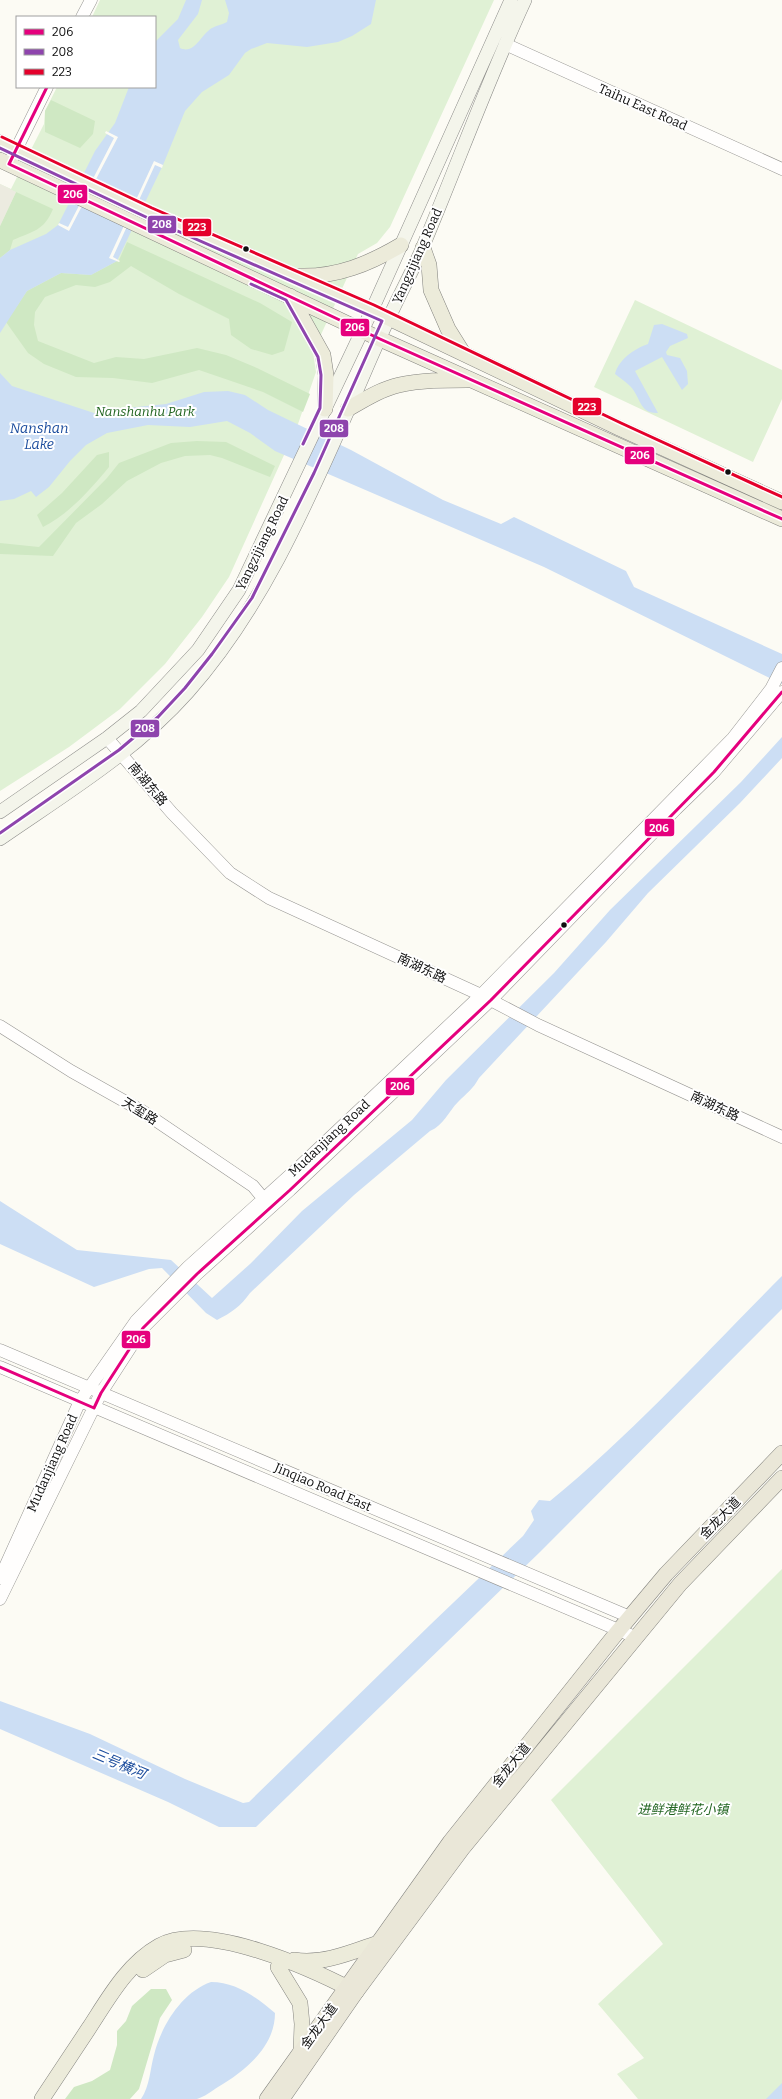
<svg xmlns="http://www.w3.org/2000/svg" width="782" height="2099" font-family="Bitter,'Noto Sans SC',serif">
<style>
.green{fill:#e0f1d5}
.forest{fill:#cfe8c3}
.plaza{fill:#ecebe0}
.water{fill:#ccdef4}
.pier{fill:#fcfbf4}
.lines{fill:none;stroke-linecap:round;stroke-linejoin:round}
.tertiary-casing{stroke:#969592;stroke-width:13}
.secondary-casing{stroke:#8c8c89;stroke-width:14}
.primary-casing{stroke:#83837f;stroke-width:16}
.trunk-casing{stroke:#83837f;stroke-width:16}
.tertiary{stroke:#fffefd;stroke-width:12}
.secondary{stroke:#f4f5eb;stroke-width:13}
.primary{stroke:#ecebda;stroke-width:15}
.trunk{stroke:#eae7d8;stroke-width:15}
.bus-1-casing{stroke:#fff;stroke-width:6}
.bus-2-casing{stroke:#fff;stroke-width:6}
.bus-3-casing{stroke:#fff;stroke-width:6}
.bus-1{stroke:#e5007d;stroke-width:3}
.bus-2{stroke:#8e44ad;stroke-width:3}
.bus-3{stroke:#e4002b;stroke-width:3}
.bus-dot{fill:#0f0f0f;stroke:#fff;stroke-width:1.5}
.labels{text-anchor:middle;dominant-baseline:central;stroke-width:4;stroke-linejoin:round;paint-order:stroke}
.street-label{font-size:13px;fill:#0f0f0f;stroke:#fff}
.park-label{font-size:13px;font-style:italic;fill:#226521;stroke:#fff}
.water-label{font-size:14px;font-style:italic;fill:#1b4c9d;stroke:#fff}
.line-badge{stroke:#fff;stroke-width:1.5}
.badge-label{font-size:11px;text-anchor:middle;font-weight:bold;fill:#fff}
</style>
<rect width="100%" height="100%" fill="#fcfbf4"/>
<path class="green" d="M100,0H494L390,227L377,243L358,254L313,352L316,372L298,424L229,577L202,617L165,664L120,709L69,747L0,791V184L11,189L44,124L45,111L57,87H155V17H92Z
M635,300L782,370V399L753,462L594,387Z
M782,1569V2099H638L617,2074L644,2058L598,2004L663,1944L551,1800Z"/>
<path class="forest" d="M51,100L95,121L93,134L80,148L45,132V111Z
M16,192L53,209C44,231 33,231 13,240L10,250L0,258V226Z
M127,242L260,303L292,322L284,351L272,355L251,349L231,335L229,319L179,294L131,266L110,282L95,287L76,285L45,297L35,312L34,325L38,341L94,363L116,357L144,359L197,348L226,355L257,368L310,394L303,412L263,392L199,370L152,383L113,378L76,377L44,364L28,353L6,322L27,291L61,273L91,275L119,260Z
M197,441L226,442L275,466L270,477L222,458L210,455L185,456L161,463L127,481L102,504L76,523L53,556L0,554V543L39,547L107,478L119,463L171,443Z
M109,452V467C91,489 69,514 43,527L37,515L62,493L97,455Z
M151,1989H166L172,2000L160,2018L139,2089L130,2099H65L74,2087L92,2081L110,2070L117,2045V2031L126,2021L132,2006Z"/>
<path class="plaza" d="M0,184L16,192L0,226Z"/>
<path class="water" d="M186,0H202L198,14L178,40L180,48C195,55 201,34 212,28C217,25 222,25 227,22L229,13L225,0H376L371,24L352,36L338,42L307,47L267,43L251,49L245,53L229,75L202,92L185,111L163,165L117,261L91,275L61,273L27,291L0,333V258L10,250L46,234L58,225L95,151L115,123L129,87H155V42L178,19Z
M662,324L687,334L688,338L670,346L666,352L667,355L680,358L687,371L688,384L682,390L662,357L635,371L658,413C639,414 641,397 630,386C626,382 620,378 615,374C619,359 634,349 648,344L654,325Z
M0,373L12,386L97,414L117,409L166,404L204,392L228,391L245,395L268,410L351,450L443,500L501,524L514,517L626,571L634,587L782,654V684L544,567L275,451L250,433L227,421L190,427L148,425L107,433L86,445L70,461L49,487L36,497L31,491L14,499L0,501Z
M782,737V758L740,803L648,893L606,942L479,1078C473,1089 467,1093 458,1102C448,1112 444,1125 430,1131L354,1195L250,1293C241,1306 231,1313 217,1320L206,1313L162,1268L149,1269L94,1287L0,1244V1201L77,1250L171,1260L212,1298L250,1264L302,1211L412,1120L446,1080L554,973L610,910L741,782Z
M782,1276V1309L541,1551L256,1827H219L168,1802L0,1729V1701L90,1734L185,1779L243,1803L249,1802L431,1624L523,1536L534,1520L531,1511L539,1500L550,1501C633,1433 706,1352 782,1276Z
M211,1982C236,1982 256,1997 275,2013C275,2047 245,2071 218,2087C212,2091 204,2097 197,2099C186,2099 154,2099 141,2099C150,2086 150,2069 154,2055C161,2026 182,1992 211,1982Z
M782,2083V2099H766Z"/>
<path class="pier" d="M106,131L118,137L69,231L58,225L59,223L68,227L114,138L105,133Z
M154,161L163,165L162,168L155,165L113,257L120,261L119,262L109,258Z"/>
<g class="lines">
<defs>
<path id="tertiary" d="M82,17L91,0
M505,44L782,169
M9,164L47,87
M107,738L172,813L230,873L269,898L481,995L538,1025L782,1137
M0,1026L71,1071L142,1111L253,1186L268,1204
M0,1350L630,1617
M0,1367L635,1637
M0,1578L80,1401L136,1321L188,1267L300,1166L481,995L733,738L771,689L782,668
M0,1599L101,1393L143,1328L197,1274L290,1190L491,1000L676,809L714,772L782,692"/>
<path id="secondary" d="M0,812L107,738L141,711L198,650L239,590L372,310L511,0
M0,839C65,794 135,752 188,692C261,610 306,506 350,406C363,377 375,347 389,318C400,293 414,269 424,244C458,163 488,80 525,0"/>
<path id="primary" d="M0,142L150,213L372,310L619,428L782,502
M0,160L380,339L782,519
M423,248L429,265L431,290L448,329L463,353
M300,276C337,277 369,264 401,245
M290,296L323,355L326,375L325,409
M348,409C364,400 381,389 399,385C421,380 445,380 467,380
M294,1960C322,1965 352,1952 378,1943
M278,1967L300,2003L302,2024L301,2051
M143,1970L165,1955L184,1950
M42,2099C58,2075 73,2052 89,2028C108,1999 127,1964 159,1946C206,1920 312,1969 356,1992"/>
<path id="trunk" d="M267,2099L450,1842L619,1630L666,1574L782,1453
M282,2099L356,1992L462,1849L680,1584L782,1478"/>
</defs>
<use href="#tertiary" class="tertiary-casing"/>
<use href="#secondary" class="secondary-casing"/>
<use href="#primary" class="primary-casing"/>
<use href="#trunk" class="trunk-casing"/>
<use href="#tertiary" class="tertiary"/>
<use href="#secondary" class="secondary"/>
<use href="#primary" class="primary"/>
<use href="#trunk" class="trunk"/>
<defs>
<path id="bus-1" d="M47,87L9,164L380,339L782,519
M0,1367L94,1408L101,1393L143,1328L197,1274L290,1190L491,1000L714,772L782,692"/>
<path id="bus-2" d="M0,148L148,218L382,321L314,473L252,598L212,654L185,688L158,717L119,750L0,833
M251,284L286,300L318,357L321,375L320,408L303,444"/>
<path id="bus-3" d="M2,137L152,208L374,305L621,423L782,497"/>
</defs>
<use href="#bus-1" class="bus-1-casing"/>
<use href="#bus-2" class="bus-2-casing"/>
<use href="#bus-3" class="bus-3-casing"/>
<use href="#bus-1" class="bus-1"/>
<use href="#bus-2" class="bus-2"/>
<use href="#bus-3" class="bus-3"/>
</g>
<g class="bus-dot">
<circle cx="246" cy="249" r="3.5"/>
<circle cx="728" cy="472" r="3.5"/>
<circle cx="564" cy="925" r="3.5"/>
</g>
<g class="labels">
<g class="street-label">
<text transform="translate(643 107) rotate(24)">Taihu East Road</text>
<text transform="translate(417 256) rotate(-66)">Yangzijiang Road</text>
<text transform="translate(262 543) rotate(-64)">Yangzijiang Road</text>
<text transform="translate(148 784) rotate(50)">南湖东路</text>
<text transform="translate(422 968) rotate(25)">南湖东路</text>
<text transform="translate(715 1106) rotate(25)">南湖东路</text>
<text transform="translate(140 1111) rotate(32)">天玺路</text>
<text transform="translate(329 1138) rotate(-43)">Mudanjiang Road</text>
<text transform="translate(52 1463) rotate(-66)">Mudanjiang Road</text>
<text transform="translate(323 1487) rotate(23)">Jinqiao Road East</text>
<text transform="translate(720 1518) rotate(-46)">金龙大道</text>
<text transform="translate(511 1765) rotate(-51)">金龙大道</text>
<text transform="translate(319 2026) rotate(-54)">金龙大道</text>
</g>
<g class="park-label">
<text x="145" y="411">Nanshanhu Park</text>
<text x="683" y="1809">进鲜港鲜花小镇</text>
</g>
<g class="water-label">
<text x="39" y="428">Nanshan<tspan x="39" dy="16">Lake</tspan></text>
<text transform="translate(119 1764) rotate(23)">三号横河</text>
</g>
</g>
<g class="line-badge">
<rect x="57" y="184" width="31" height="20" rx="4" fill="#e5007d"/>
<rect x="147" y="215" width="30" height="19" rx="4" fill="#8e44ad"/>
<rect x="182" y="218" width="30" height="19" rx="4" fill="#e4002b"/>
<rect x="340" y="318" width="30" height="19" rx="4" fill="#e5007d"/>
<rect x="572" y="397" width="30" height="19" rx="4" fill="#e4002b"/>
<rect x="319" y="419" width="30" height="19" rx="4" fill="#8e44ad"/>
<rect x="624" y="446" width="31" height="19" rx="4" fill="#e5007d"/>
<rect x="130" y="719" width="30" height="19" rx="4" fill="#8e44ad"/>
<rect x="644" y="818" width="31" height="19" rx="4" fill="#e5007d"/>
<rect x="385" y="1077" width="30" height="19" rx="4" fill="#e5007d"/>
<rect x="121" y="1330" width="30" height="19" rx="4" fill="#e5007d"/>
</g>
<g class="badge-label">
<text x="73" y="198">206</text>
<text x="162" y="228">208</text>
<text x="197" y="231">223</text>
<text x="355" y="331">206</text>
<text x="587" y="411">223</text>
<text x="334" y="432">208</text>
<text x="640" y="459">206</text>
<text x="145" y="732">208</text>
<text x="659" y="832">206</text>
<text x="400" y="1090">206</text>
<text x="136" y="1343">206</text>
</g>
<rect x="16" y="16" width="140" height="72" fill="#ffffff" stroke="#9f9f9f"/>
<rect x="24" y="29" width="20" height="6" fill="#e5007d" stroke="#9f9f9f"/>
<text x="52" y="36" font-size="12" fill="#0f0f0f">206</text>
<rect x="24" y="49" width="20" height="6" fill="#8e44ad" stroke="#9f9f9f"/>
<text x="52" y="56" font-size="12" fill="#0f0f0f">208</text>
<rect x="24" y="69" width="20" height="6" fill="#e4002b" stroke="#9f9f9f"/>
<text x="52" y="76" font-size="12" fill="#0f0f0f">223</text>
</svg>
